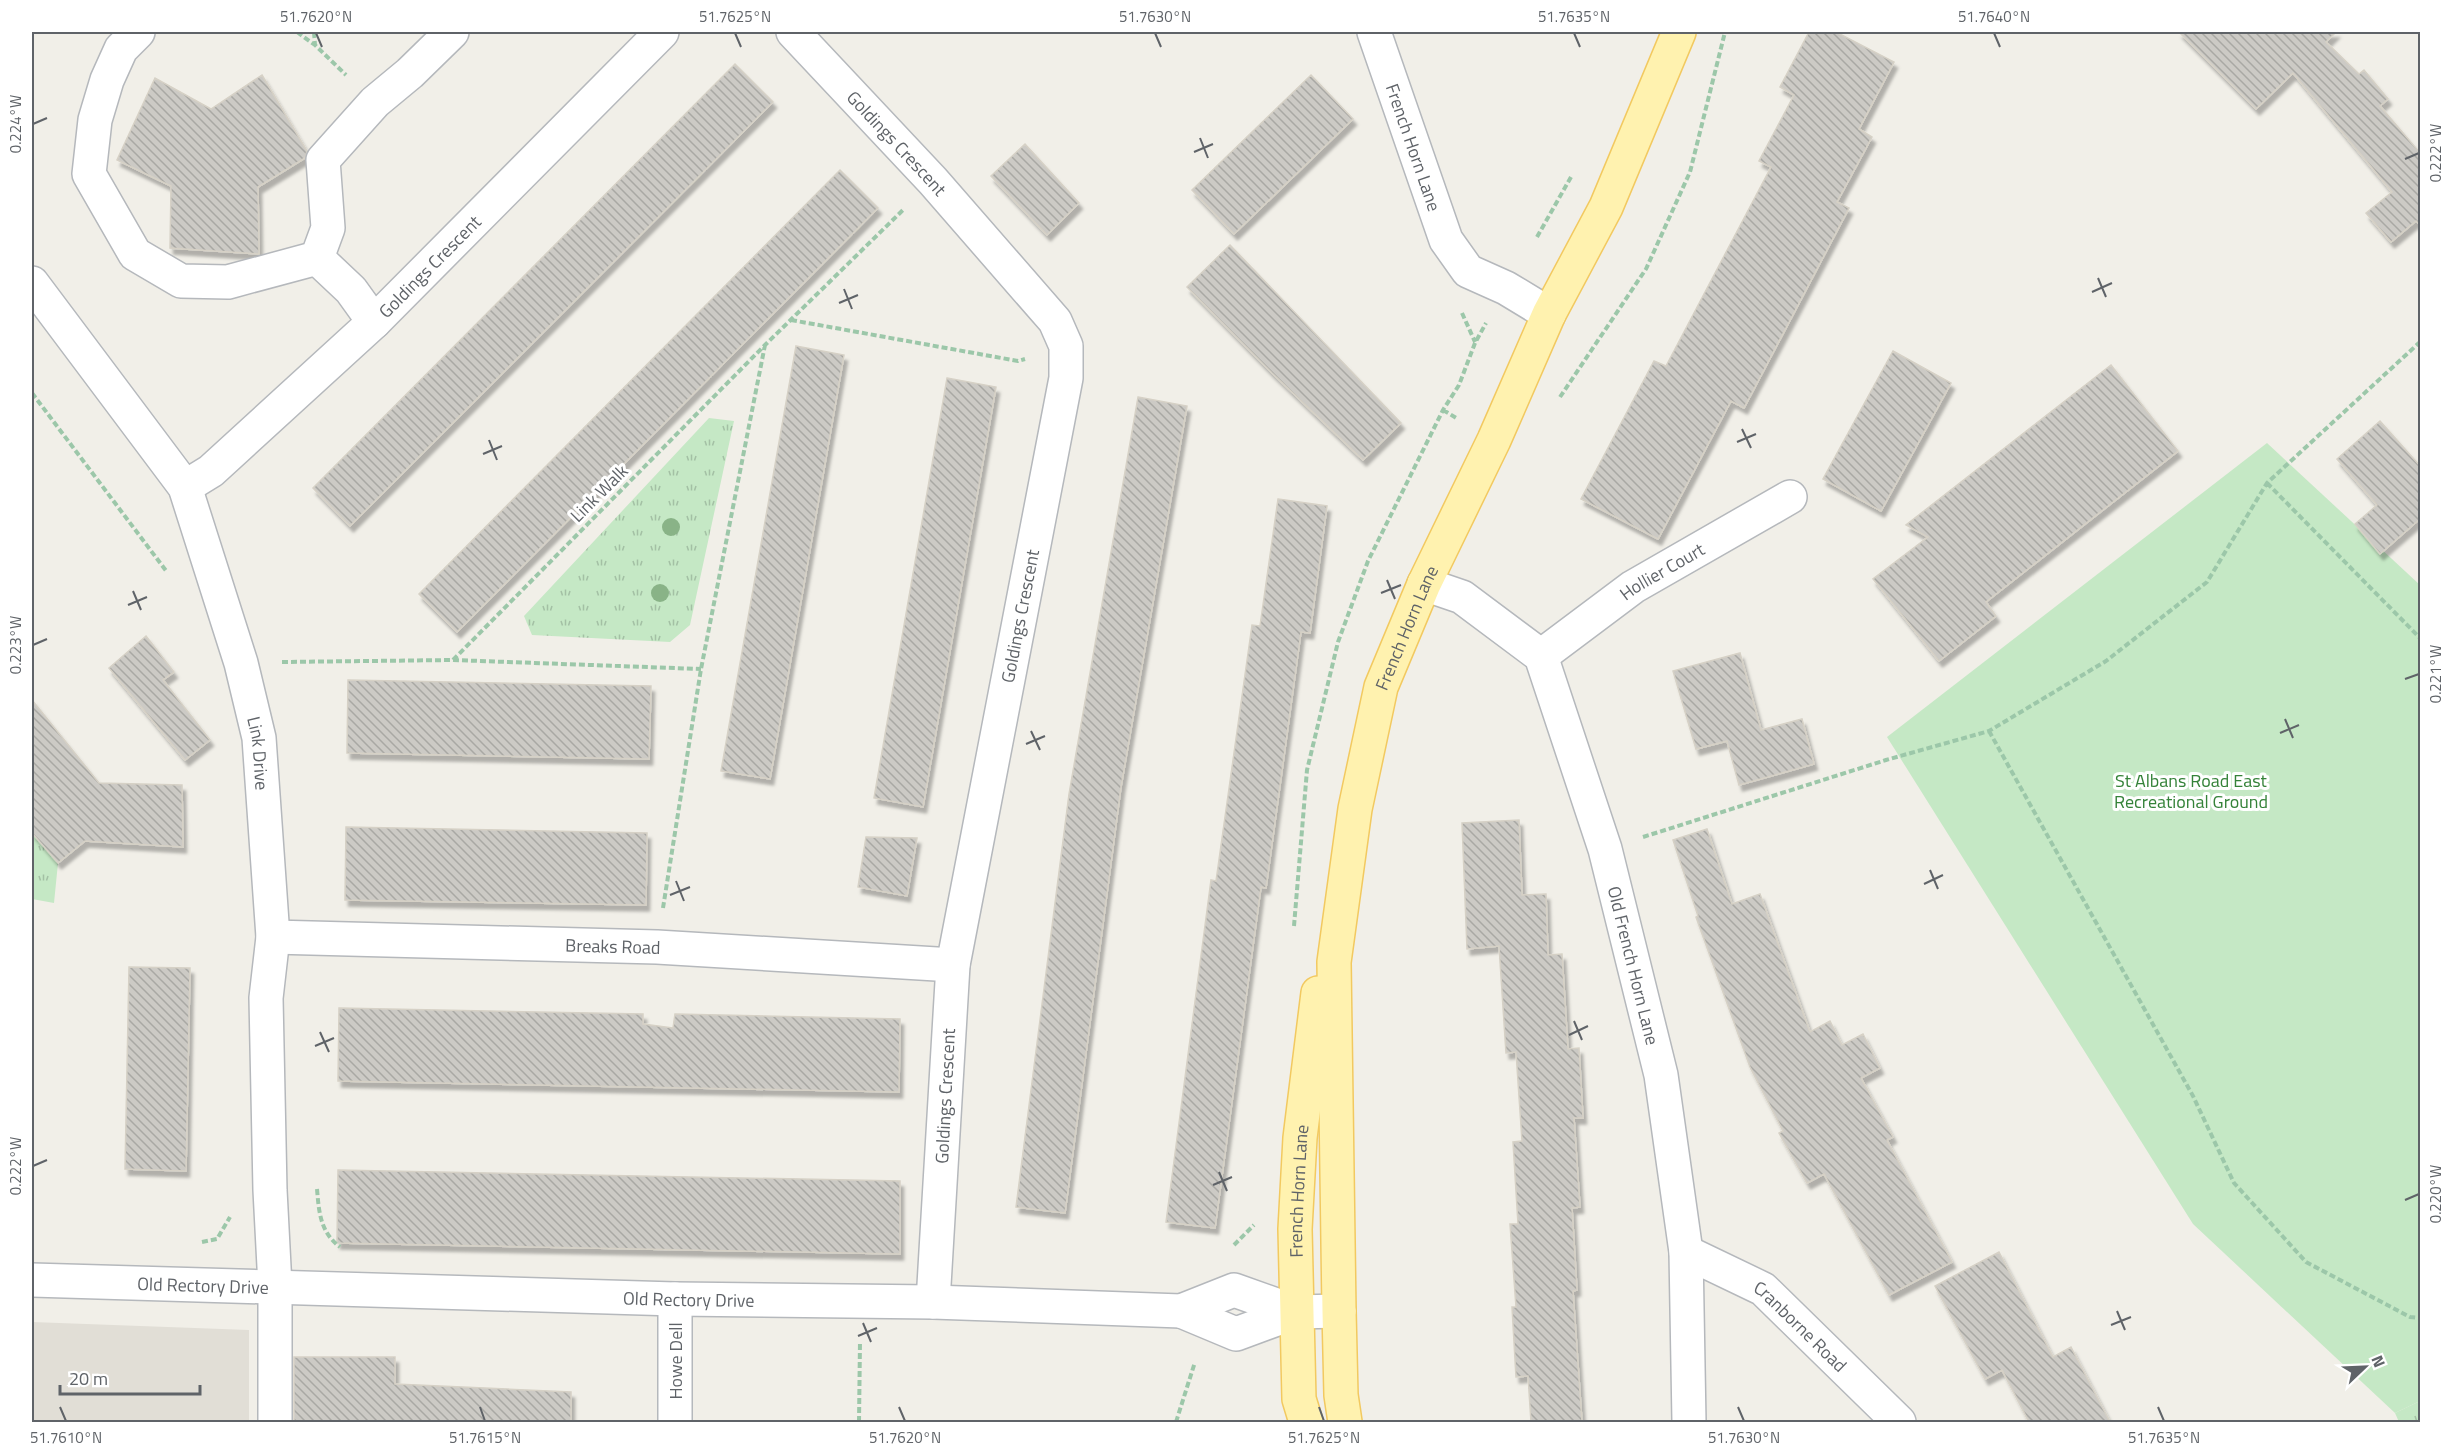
<svg xmlns="http://www.w3.org/2000/svg" width="2452" height="1454" font-family="'Titillium Web',sans-serif">
<style>
.education{fill:#e1ded6}
.grass{fill:url(#grass-tufts)}
.park{fill:#c5e8c5}
.building{fill:url(#building-back-hatch);stroke:#d6d1c6;stroke-width:1.5;filter:url(#shadow)}
.lines{fill:none;stroke-linecap:round;stroke-linejoin:round}
.minor-casing{stroke:#b5b8bc;stroke-width:36}
.major-casing{stroke:#f2c960;stroke-width:36}
.path{stroke:#9cc7a9;stroke-width:4;stroke-dasharray:6 3;stroke-linecap:butt}
.minor{stroke:#fff;stroke-width:33}
.major{stroke:#fff2af;stroke-width:33}
.tree{fill:#89b387}
.ticks{fill:none;stroke:#5f6368;stroke-width:2}
.labels{text-anchor:middle;dominant-baseline:central;stroke-width:6;stroke-linejoin:round;paint-order:stroke}
.street-label{font-size:18px;fill:#5f6368;stroke:#fff}
.park-label{font-size:18px;fill:#348238;stroke:#fff}
.neatline{fill:none;stroke:#5f6368;stroke-width:2}
.ticks-label{font-size:15px;text-anchor:middle;fill:#5f6368}
</style>
<defs>
<pattern id="grass-tufts" width="24" height="20" patternUnits="userSpaceOnUse" patternTransform="scale(1.5)"><rect width="24" height="20" fill="#c5e8c5"/><path d="M3 7l-1-3M5 7V3M7 7l1-3M15 17l-1-3M17 17v-4M19 17l1-3" fill="none" stroke="#a3c0a4"/></pattern>
<pattern id="building-back-hatch" width="6" height="6" patternUnits="userSpaceOnUse" patternTransform="scale(1.5)"><rect width="6" height="6" fill="#cccac5"/><path d="M-1 5l2 2M0 0l6 6M5-1l2 2" fill="none" stroke="#a9a8a4"/></pattern>
<filter id="shadow"><feDropShadow dx="3.5" dy="6" stdDeviation="1.5" flood-color="#0004"/></filter>
</defs>
<rect width="100%" height="100%" fill="#f1efe8"/>
<path class="education" d="M32,1322L249,1330V1422H32Z"/>
<path class="grass" d="M709,418L734,421L690,625L670,642L532,635L524,616Z
M32,833L58,863L54,903L32,899Z
M2420,1401V1422H2399L2395,1413Z"/>
<path class="park" d="M2267,443L2420,585V1401L2395,1413L2193,1224L1887,737Z"/>
<path class="building" d="M1809,32H1836L1894,62L1859,129L1872,137L1837,202L1849,208L1744,408L1731,401L1658,539L1581,499L1654,361L1666,366L1771,167L1759,161L1794,95L1780,87Z
M2179,32H2336L2326,42L2359,74L2364,70L2388,99L2380,106L2421,154V226L2416,221L2391,242L2366,213L2392,192L2293,73L2256,109Z
M735,64L773,102L350,526L313,488Z
M262,75L307,151L305,158L258,187L259,254L170,248L171,186L117,160L155,78L211,109Z
M1311,75L1353,119L1234,234L1192,190Z
M1025,144L1079,203L1047,235L991,176Z
M840,170L878,208L457,632L419,594Z
M1230,245L1401,423L1363,460L1272,373L1187,287Z
M796,346L844,355L770,779L721,771Z
M1893,351L1951,383L1881,511L1823,479Z
M2111,365L2178,451L1986,602L1996,616L1939,661L1873,579L1928,537L1906,525Z
M947,378L996,387L923,807L874,798Z
M1138,397L1187,406L1121,787L1065,1213L1016,1207L1069,794Z
M2380,421L2421,467V518L2380,554L2355,524L2377,505L2337,459Z
M1278,499L1327,506L1310,633L1301,632L1266,888L1261,887L1215,1228L1166,1222L1211,880L1216,881L1252,625L1260,626Z
M146,636L174,672L163,680L210,740L185,760L109,668Z
M1740,653L1761,730L1802,719L1814,764L1739,785L1727,741L1696,749L1673,671Z
M348,680L651,686L649,759L347,753Z
M32,700L99,783L182,785L183,847L85,841L58,863L32,833Z
M1519,820L1522,895L1546,894L1548,955L1562,954L1568,1049L1579,1048L1583,1118H1574L1580,1207L1572,1208L1577,1290L1573,1291L1582,1422H1531L1528,1376L1516,1377L1512,1307H1516L1510,1224H1518L1513,1142L1522,1141L1516,1052L1506,1053L1499,946L1467,949L1462,823Z
M346,827L647,833L646,905L345,900Z
M1707,829L1732,904L1760,894L1810,1032L1830,1021L1842,1045L1863,1034L1880,1068L1861,1078L1893,1137L1887,1140L1952,1262L1889,1295L1824,1174L1807,1183L1779,1133L1783,1131L1750,1067L1696,917L1698,916L1673,840Z
M866,837L917,838L907,896L858,887Z
M129,967L190,968L186,1171L125,1169Z
M339,1008L643,1014V1024L673,1028L675,1014L900,1019L899,1092L338,1081Z
M338,1170L900,1181V1254L337,1243Z
M1999,1252L2053,1357L2071,1347L2110,1422H2029L2002,1370L1985,1379L1935,1286Z
M294,1357H395V1384L571,1392V1422H294Z"/>
<g class="lines">
<defs>
<g id="minor">
<path d="M138,32L121,49L107,80L95,120L89,174L135,254L181,281L228,282L317,258L328,228L323,160L375,102L410,73L452,32"/>
<path id="s1" d="M793,32L933,181L1055,321L1066,346V378L953,965L933,1302"/>
<path id="s2" d="M1374,32L1446,240L1468,271L1506,288L1549,314"/>
<path d="M317,258L351,290L374,322"/>
<path id="s3" d="M32,283L185,487L241,663L259,738L273,937L266,998L270,1190L275,1286V1422"/>
<path id="s4" d="M185,487L211,471L374,322L662,32"/>
<path id="s5" d="M1424,584L1462,597L1541,656L1605,849L1661,1075L1686,1252L1689,1422"/>
<path id="s6" d="M1541,656L1633,587L1790,497"/>
<path id="s7" d="M273,937L657,947L953,965"/>
<path id="s8" d="M1686,1252L1763,1289L1899,1422"/>
<path id="s9" d="M32,1280L675,1299L933,1302L1181,1311L1234,1290L1296,1312L1339,1311"/>
<path d="M1181,1311L1236,1334L1296,1312"/>
<path d="M675,1422V1299"/>
</g>
<g id="major">
<path id="s10" d="M1306,1422L1299,1399L1295,1229L1300,1138L1318,993"/>
<path id="s11" d="M1345,1422L1341,1395L1339,1311L1334,962L1355,809L1381,687L1424,584L1494,440L1549,314L1606,207L1679,32"/>
</g>
</defs>
<use href="#minor" class="minor-casing"/>
<use href="#major" class="major-casing"/>
<path class="path" d="M297,32L315,45
M314,32L315,45L346,75
M1537,237L1571,177
M1462,313L1475,342
M791,320L1018,361L1025,359
M32,393L167,572
M1560,397L1646,269L1690,172L1725,32
M1443,410L1458,419
M2267,483L2420,638
M453,660L765,345L904,209
M282,662L453,660L701,669
M1989,731L2193,1096L2234,1183L2306,1262L2410,1317L2420,1318
M1643,837L1886,760L1989,731L2106,661L2207,582L2267,483L2420,342
M663,908L701,669L765,345
M1294,926L1307,770L1338,642L1368,561L1443,410L1459,385L1475,343L1486,323
M317,1189C319,1212 320,1232 340,1247
M202,1242L217,1239L230,1217
M1234,1245L1254,1225
M859,1422L860,1341
M1176,1422L1195,1362"/>
<use href="#minor" class="minor"/>
<use href="#major" class="major"/>
</g>
<g class="tree">
<circle cx="671" cy="527" r="9"/>
<circle cx="660" cy="593" r="9"/>
</g>
<path class="ticks" d="M316,33L322,47M735,33L741,47M1155,33L1161,47M1574,33L1580,47M1994,33L2000,47M33,124L47,118M1200,138L1208,158M1194,152L1213,144M2405,159L2419,153M2098,278L2106,297M844,289L852,309M2092,292L2112,283M839,303L858,295M1742,429L1751,448M489,440L497,460M1737,442L1756,434M483,454L502,446M1387,580L1395,599M133,591L141,610M1381,593L1401,585M128,605L147,597M33,645L47,639M2405,679L2419,674M2285,719L2293,738M1031,731L1040,750M2280,733L2299,725M1026,744L1045,736M1930,870L1938,889M676,881L684,901M1924,884L1943,875M670,895L690,887M1574,1021L1582,1040M320,1032L329,1052M1569,1035L1588,1026M315,1046L334,1038M33,1166L47,1160M1219,1172L1227,1191M1213,1185L1232,1177M2405,1200L2419,1194M2117,1311L2125,1330M863,1323L871,1342M2111,1325L2131,1317M858,1336L877,1328M60,1407L66,1421M480,1407L485,1421M899,1407L905,1421M1319,1407L1324,1421M1738,1407L1744,1421M2158,1407L2164,1421"/>
<g class="labels">
<g class="street-label">
<text stroke="none"><textPath href="#s1" startOffset="152">Goldings Crescent</textPath></text>
<text stroke="none"><textPath href="#s2" startOffset="122">French Horn Lane</textPath></text>
<text stroke="none"><textPath href="#s4" startOffset="330">Goldings Crescent</textPath></text>
<text transform="translate(599 493) rotate(-45)">Link Walk</text>
<text stroke="none"><textPath href="#s6" startOffset="148">Hollier Court</textPath></text>
<text transform="translate(1020 616) rotate(-79)">Goldings Crescent</text>
<text stroke="none"><textPath href="#s11" startOffset="804">French Horn Lane</textPath></text>
<text stroke="none"><textPath href="#s3" startOffset="532">Link Drive</textPath></text>
<text stroke="none"><textPath href="#s7" startOffset="340">Breaks Road</textPath></text>
<text stroke="none"><textPath href="#s5" startOffset="462">Old French Horn Lane</textPath></text>
<text transform="translate(945 1096) rotate(-87)">Goldings Crescent</text>
<text stroke="none"><textPath href="#s10" startOffset="232">French Horn Lane</textPath></text>
<text stroke="none"><textPath href="#s9" startOffset="171">Old Rectory Drive</textPath></text>
<text stroke="none"><textPath href="#s9" startOffset="657">Old Rectory Drive</textPath></text>
<text stroke="none"><textPath href="#s8" startOffset="138">Cranborne Road</textPath></text>
<text transform="translate(675 1361) rotate(-90)">Howe Dell</text>
</g>
<g class="park-label">
<text x="2191" y="780">St Albans Road East<tspan x="2191" dy="21">Recreational Ground</tspan></text>
</g>
</g>
<rect width="2452" height="1454" fill="none" stroke="#ffffff" stroke-width="66"/>
<g transform="translate(2365 1367) rotate(67)" stroke="#ffffff" stroke-width="4.5" paint-order="stroke">
<path d="M0-4.5L10 22L0 15L-10 22Z" fill="#5f6368"/>
<text y="-9" font-size="16" font-weight="bold" text-anchor="middle" fill="#5f6368">N</text>
</g>
<path d="M60 1385v9h140v-9" fill="none" stroke="#5f6368" stroke-width="3"/>
<text x="69" y="1385" font-size="18" fill="#5f6368" stroke="#ffffff" stroke-width="4.5" paint-order="stroke">20 m</text>
<rect x="33" y="33" width="2386" height="1388" class="neatline"/>
<g class="ticks-label">
<text x="316" y="22">51.7620°N</text>
<text x="735" y="22">51.7625°N</text>
<text x="1155" y="22">51.7630°N</text>
<text x="1574" y="22">51.7635°N</text>
<text x="1994" y="22">51.7640°N</text>
<text transform="translate(16 124) rotate(-90)" y="5">0.224°W</text>
<text transform="translate(2436 153) rotate(-90)" y="5">0.222°W</text>
<text transform="translate(16 645) rotate(-90)" y="5">0.223°W</text>
<text transform="translate(2436 674) rotate(-90)" y="5">0.221°W</text>
<text transform="translate(16 1166) rotate(-90)" y="5">0.222°W</text>
<text transform="translate(2436 1194) rotate(-90)" y="5">0.220°W</text>
<text x="66" y="1443">51.7610°N</text>
<text x="485" y="1443">51.7615°N</text>
<text x="905" y="1443">51.7620°N</text>
<text x="1324" y="1443">51.7625°N</text>
<text x="1744" y="1443">51.7630°N</text>
<text x="2164" y="1443">51.7635°N</text>
</g>
</svg>
